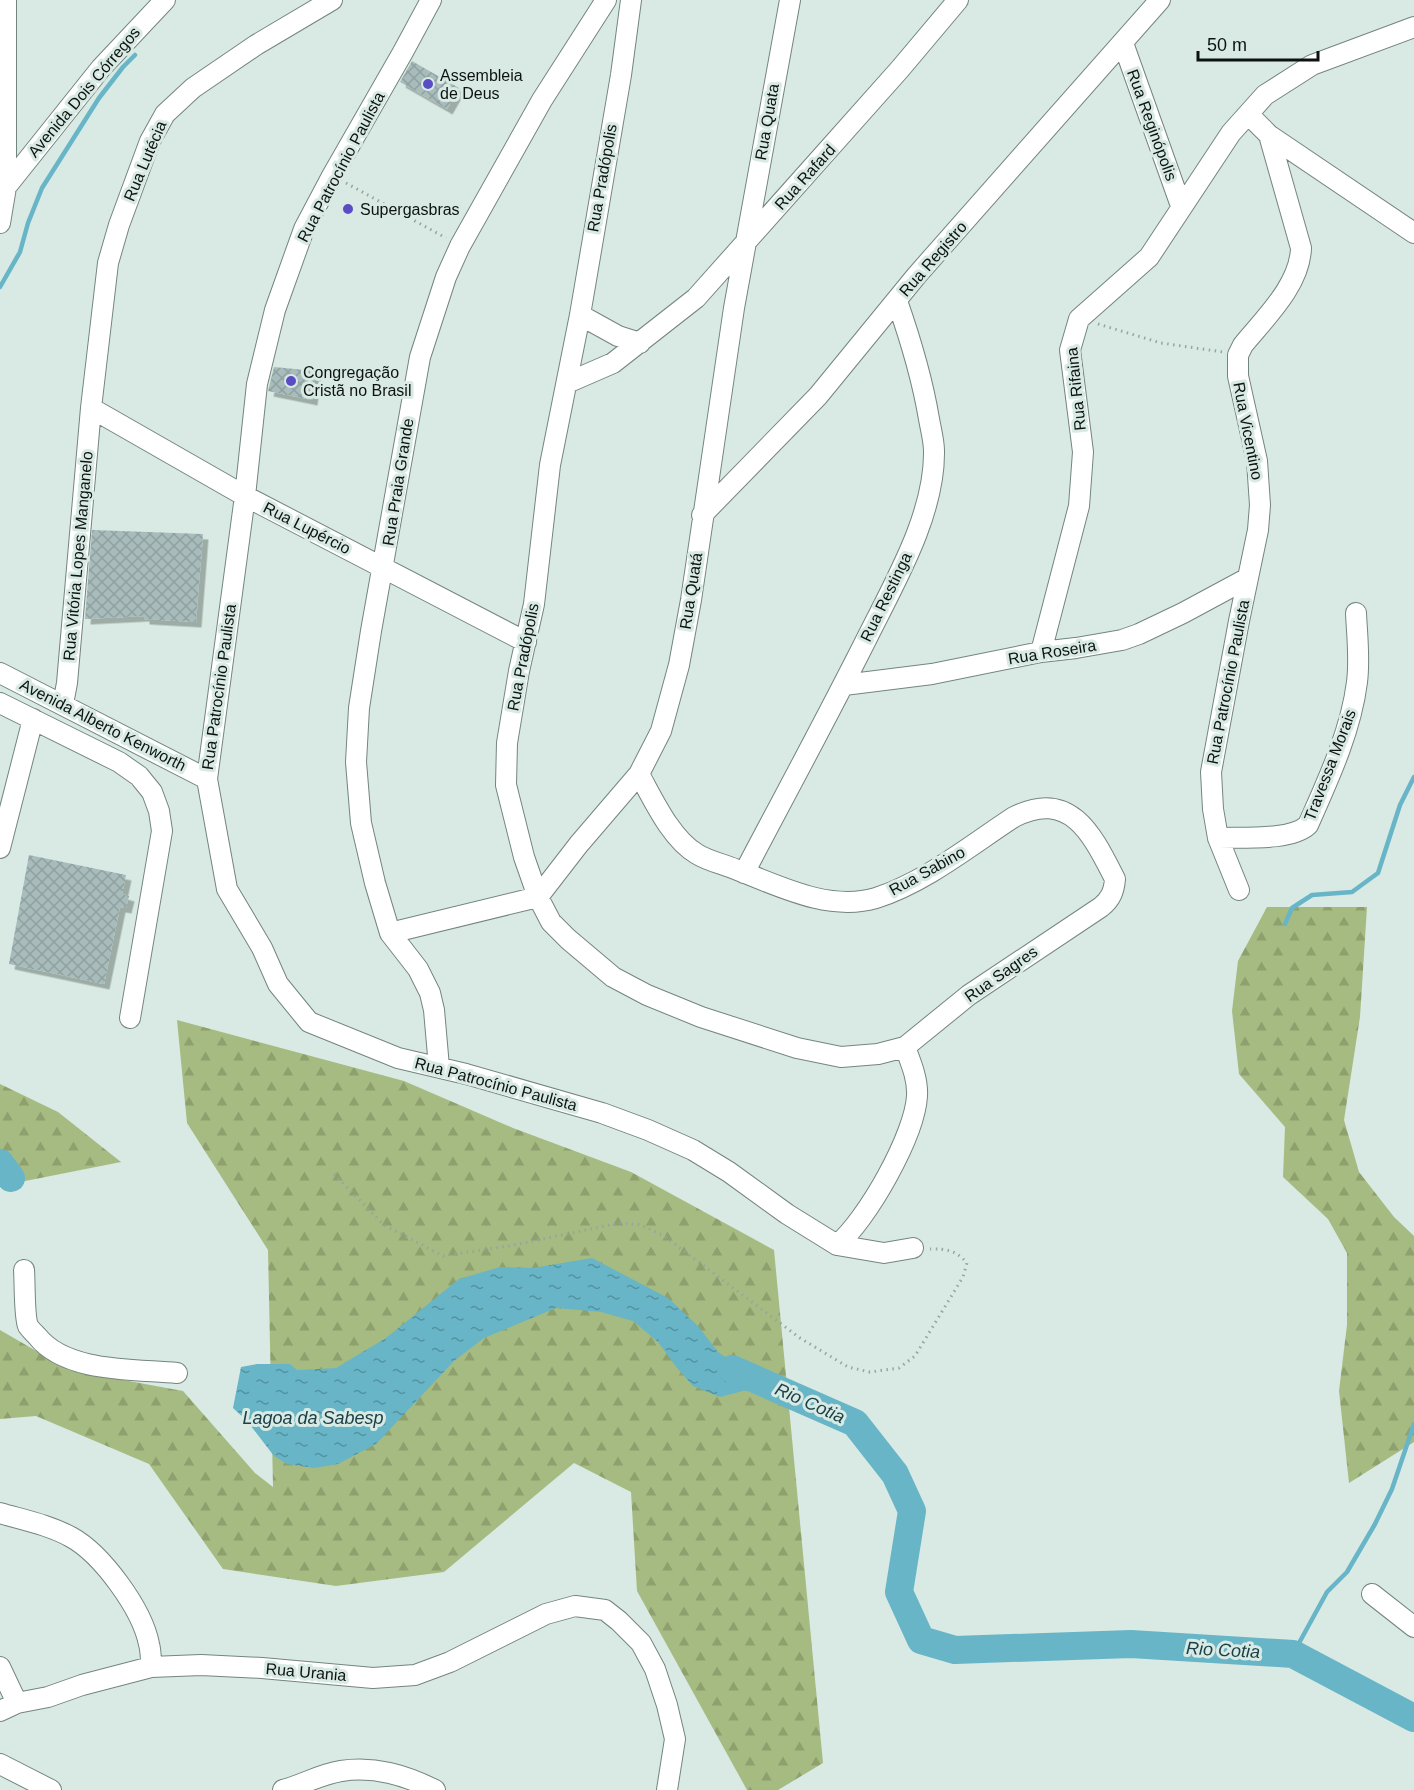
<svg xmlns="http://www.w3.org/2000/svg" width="1414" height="1790" font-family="Helvetica,sans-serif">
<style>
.forest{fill:url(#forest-firs)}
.water{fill:url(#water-ripples)}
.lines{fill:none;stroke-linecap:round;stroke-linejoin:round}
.stream{stroke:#67b5c7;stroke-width:4.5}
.river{stroke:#67b5c7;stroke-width:28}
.building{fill:url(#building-cross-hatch);filter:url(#shadow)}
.minor-casing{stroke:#74857e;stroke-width:22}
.path{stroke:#97a59f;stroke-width:3;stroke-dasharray:1.5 4.5;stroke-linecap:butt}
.minor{stroke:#fff;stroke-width:20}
.poi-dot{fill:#594cc4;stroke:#d8eae3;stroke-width:2}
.labels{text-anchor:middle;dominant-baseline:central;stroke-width:6;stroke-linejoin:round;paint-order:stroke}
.poi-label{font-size:16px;fill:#0d1311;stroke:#d8eae3;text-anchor:start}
.street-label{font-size:16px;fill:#0d1311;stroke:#d8eae3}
.water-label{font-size:18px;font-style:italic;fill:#1b4048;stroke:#d8eae3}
</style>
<defs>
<pattern id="forest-firs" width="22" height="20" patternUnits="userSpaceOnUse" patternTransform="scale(1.5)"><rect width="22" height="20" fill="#a6bb81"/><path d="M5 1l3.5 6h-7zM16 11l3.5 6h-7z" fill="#8ea06e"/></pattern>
<pattern id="water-ripples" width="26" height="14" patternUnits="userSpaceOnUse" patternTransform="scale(1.5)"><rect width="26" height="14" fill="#67b5c7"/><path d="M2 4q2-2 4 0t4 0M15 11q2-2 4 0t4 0" fill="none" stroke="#5392a0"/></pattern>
<pattern id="building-cross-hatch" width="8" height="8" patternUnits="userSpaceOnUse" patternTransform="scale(1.5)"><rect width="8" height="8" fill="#a8bcbb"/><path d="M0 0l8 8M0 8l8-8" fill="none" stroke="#8fa1a0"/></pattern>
<filter id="shadow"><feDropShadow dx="5.5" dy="5.5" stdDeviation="0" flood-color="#0004"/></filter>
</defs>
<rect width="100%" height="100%" fill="#d8eae3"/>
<path class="forest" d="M1267,907H1367L1360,1017L1344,1120L1359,1172L1394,1217L1414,1236V1442L1349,1483L1339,1391L1347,1325V1253L1328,1219L1283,1177L1285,1127L1239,1074L1232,1011L1238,961Z
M177,1020L404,1081L513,1128L631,1172L774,1250L823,1763L778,1790H747L637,1591L631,1492L574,1463L444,1572L336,1586L223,1569L149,1464L36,1416L0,1419V1330L69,1370L183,1391L255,1473L273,1487L268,1250L187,1123Z
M0,1084L58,1112L121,1162L0,1186Z"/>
<path class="water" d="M592,1258L668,1298L698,1326L718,1352L766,1385L720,1397L693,1386L677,1368L658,1342L633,1321L601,1312L556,1308L484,1338L454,1361L376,1444L338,1464L314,1468L287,1464L274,1456L247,1421L233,1408L241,1367L257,1364H290L297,1370L336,1368L386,1338L459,1279L500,1267L533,1268Z"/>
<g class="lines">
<path class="stream" d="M0,287L20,252L28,223L42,188L99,98L123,67L135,55
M1285,924L1292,908L1312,895L1352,892L1378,873L1400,805L1414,777
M1293,1654L1327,1592L1347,1572L1375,1524L1392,1489L1414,1424"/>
<path class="river" d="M0,1163L11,1178
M732,1369L855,1423L895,1474L912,1511L899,1592L921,1640L955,1650L1131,1644L1293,1654L1414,1718"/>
</g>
<path class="building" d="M412,61L459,88L447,109L400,82Z
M274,367L316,371L312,400L268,391Z
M92,530L203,534L196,622L144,619V616L85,619Z
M29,855L126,875L122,894L129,896L126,908L120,907L104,984L9,964Z"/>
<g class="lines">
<defs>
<path id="minor" d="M431,0L403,52L332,176L304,229L275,310L257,384L245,496L207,779L227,889L262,948L278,984L309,1022L398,1058L466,1074L602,1113L648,1130L693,1150L729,1172L787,1214L837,1245L884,1253L913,1248
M631,0L621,75L580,315L550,465L534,604L519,671L507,743L506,785L524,857L538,897L551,922L568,939L613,977L647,995L701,1017L797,1048L841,1057L878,1054L905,1047L969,995L1101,907C1111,899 1114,891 1115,879C1093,836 1071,788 1014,817C971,845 926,882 876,898C829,912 779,886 735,869C723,864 708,861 697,854C671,839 653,799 639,774
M1123,43L1181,206
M1248,114L1269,135L1414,233
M6,187L101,68L165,0
M0,223L6,187V0
M580,315L618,336L640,343
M567,383L613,363L696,298L900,69L958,0
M91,408L245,496L526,642
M702,515L818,396L917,275L1160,0
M1041,652L1079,506L1083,452L1070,350L1079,319L1149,257L1231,133L1265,95L1312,65L1414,27
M0,673L207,779
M844,685L932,674L1041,652L1076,648L1122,640L1139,634L1183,613L1248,578
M0,703L119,762L139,776L152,792L159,811L162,831L130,1018
M63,704L67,683L91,408L108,263L119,225L150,141L165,114L193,88L256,45L332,0
M1218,838C1242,837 1291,841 1308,825C1328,780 1351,731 1357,682C1360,659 1357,635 1356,613
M0,848L33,719
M744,873C786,793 829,714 869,634C896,580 935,513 934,451C934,441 931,430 929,419C922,377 911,341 897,301
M1239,890L1218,838L1213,809L1211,772L1239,621L1258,530L1260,505L1257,461L1238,376V355L1243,345C1265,318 1300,285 1301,248L1269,135
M390,933L538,897L579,844L639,774L661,731L679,665L691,600L734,308L790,0
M439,1067L434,1010L430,993L418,969L390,933L375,883L361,823L356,762L359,708L371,631L420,357L446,277L460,246L542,100L606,0
M837,1245C867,1220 915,1135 917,1096C918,1079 911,1063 905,1047
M24,1270C25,1282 24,1316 28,1326C30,1329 34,1333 37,1336C66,1373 135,1369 177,1373
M0,1513C24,1520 49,1525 71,1537C102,1554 142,1609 149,1644C151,1651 151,1659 151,1667
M1372,1594L1414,1627
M0,1667L17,1703
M0,1711L17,1703L48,1697L82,1685L151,1667L201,1665L262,1668L373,1678L415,1675L450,1662L546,1614L575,1606L605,1610L619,1621L641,1643L655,1669L667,1705L675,1739L667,1790
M0,1764L51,1790
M283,1790C302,1785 321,1774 341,1771C375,1766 405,1775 435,1790"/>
</defs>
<use href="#minor" class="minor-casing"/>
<path class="path" d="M346,183L446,238
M1098,324L1161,343L1223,352
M334,1174L384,1225L443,1256L514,1245L619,1223L641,1225L664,1236L800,1338L848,1367L870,1372L899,1368L915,1356L963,1277L967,1263C956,1250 947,1249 930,1249"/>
<use href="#minor" class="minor"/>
</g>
<g class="poi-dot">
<circle cx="428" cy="84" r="6"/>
<circle cx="348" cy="209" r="6"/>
<circle cx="291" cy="381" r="6"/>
</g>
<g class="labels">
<g class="poi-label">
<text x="440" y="75">Assembleia<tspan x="440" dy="18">de Deus</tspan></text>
<text x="360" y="209">Supergasbras</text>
<text x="303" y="372">Congregação<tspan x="303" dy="18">Cristã no Brasil</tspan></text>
</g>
<g class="street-label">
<text transform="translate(84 92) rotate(-50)">Avenida Dois Córregos</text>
<text transform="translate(767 122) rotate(-80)">Rua Quata</text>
<text transform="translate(1152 125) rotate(70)">Rua Reginópolis</text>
<text transform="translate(145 161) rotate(-67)">Rua Lutécia</text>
<text transform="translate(341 167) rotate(-62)">Rua Patrocínio Paulista</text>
<text transform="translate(805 177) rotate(-48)">Rua Rafard</text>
<text transform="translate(602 178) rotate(-80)">Rua Pradópolis</text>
<text transform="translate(933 259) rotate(-49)">Rua Registro</text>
<text transform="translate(1076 389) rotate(-96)">Rua Rifaina</text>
<text transform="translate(1248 431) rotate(79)">Rua Vicentino</text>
<text transform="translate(398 482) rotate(-81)">Rua Praia Grande</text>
<text transform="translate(307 528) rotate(27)">Rua Lupércio</text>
<text transform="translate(78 556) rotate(-85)">Rua Vitória Lopes Manganelo</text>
<text transform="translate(691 591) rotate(-81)">Rua Quatá</text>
<text transform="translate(886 597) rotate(-64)">Rua Restinga</text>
<text transform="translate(1052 652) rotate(-9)">Rua Roseira</text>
<text transform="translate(523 657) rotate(-79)">Rua Pradópolis</text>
<text transform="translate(1228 682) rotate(-79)">Rua Patrocínio Paulista</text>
<text transform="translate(219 687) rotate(-82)">Rua Patrocínio Paulista</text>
<text transform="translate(103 725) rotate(27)">Avenida Alberto Kenworth</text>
<text transform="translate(1330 765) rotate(-69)">Travessa Morais</text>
<text transform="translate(927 871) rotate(-29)">Rua Sabino</text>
<text transform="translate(1001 974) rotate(-35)">Rua Sagres</text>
<text transform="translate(496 1084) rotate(15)">Rua Patrocínio Paulista</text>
<text transform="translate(306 1672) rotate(5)">Rua Urania</text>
</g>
<g class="water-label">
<text transform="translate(810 1403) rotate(24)">Rio Cotia</text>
<text x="313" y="1418">Lagoa da Sabesp</text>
<text transform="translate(1223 1650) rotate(3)">Rio Cotia</text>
</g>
</g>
<path d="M1198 51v9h120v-9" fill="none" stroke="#0d1311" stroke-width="3"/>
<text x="1207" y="51" font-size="18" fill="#0d1311" stroke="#d8eae3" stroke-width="4.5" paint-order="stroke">50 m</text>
</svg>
